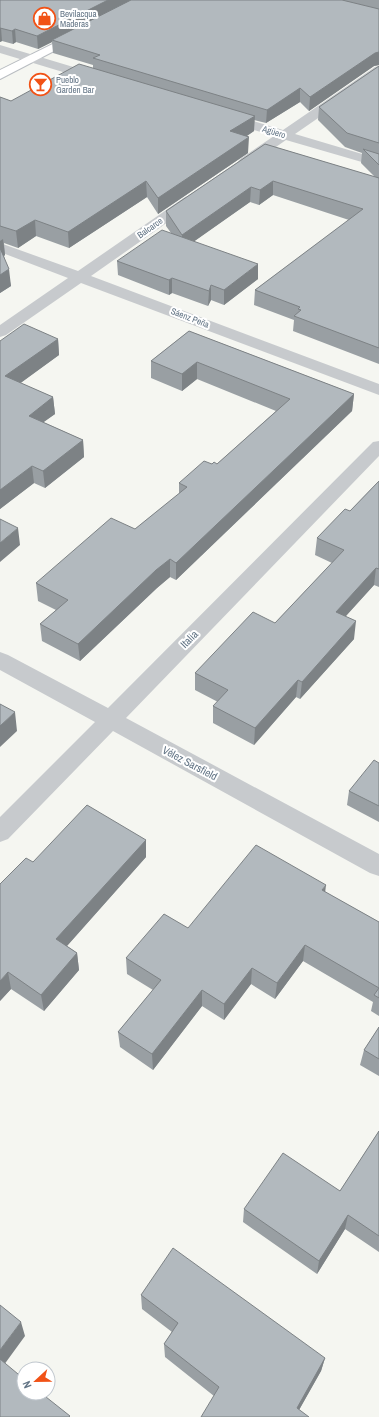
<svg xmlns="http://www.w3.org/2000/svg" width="379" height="1417" font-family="'Archivo Narrow',sans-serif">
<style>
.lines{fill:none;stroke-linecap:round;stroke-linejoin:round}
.secondary-casing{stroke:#b9bdc2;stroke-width:2}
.minor{fill:#c7cacd;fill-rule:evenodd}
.secondary{fill:#fff;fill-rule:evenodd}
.wall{fill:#999fa3}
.shaded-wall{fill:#7d8285}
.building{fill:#b2b9be;stroke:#7d8285}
.labels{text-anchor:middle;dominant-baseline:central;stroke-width:4;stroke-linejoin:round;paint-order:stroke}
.far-poi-label{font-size:9px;fill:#627485;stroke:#fff;text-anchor:start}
.far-street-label{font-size:9px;fill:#627485;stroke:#fff}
.street-label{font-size:11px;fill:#627485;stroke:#fff}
</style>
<rect width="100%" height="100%" fill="#f5f6f1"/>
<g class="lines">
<defs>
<path id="secondary" d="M79,31L83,32L85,34L83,36L0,79V70Z"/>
</defs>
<use href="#secondary" class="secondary-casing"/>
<path class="minor" d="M0,45L100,75L102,78L100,81L96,82L0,53Z
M379,66V76L295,134L379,159V167L286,140L250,165H240L238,162L240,159L274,136L220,120L219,117L220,114H230L283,130L375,67Z
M190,196L195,197L197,200L195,203L91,276L379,384V395L81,283L6,335L0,337V325L68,278L0,252V243L78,271L185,197Z
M379,441V456L126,718L379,854V876L370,873L113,731L8,839L0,842V817L95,722L0,670V652L8,655L108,708L373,442Z"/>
<use href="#secondary" class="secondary"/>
</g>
<path class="wall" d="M0,0H379V65L374,66L309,111L300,102L266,123L254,120V131L247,136L248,153L158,214L147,197L69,248L36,236L18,248L4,243L5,255L4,256L11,286L0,293V97L11,101L93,68V65L53,53L52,42L38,49L16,42L13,44L2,41L0,42Z
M379,66V364L293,331L294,320L254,305L255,290L349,220L273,195L259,205L250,202L194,241L258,279L224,305L211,300L208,306L172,293L169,295L118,275L117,261L171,233L166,226V211L265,144L375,177L361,163L362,153L345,147L318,120L319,107Z
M189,331L354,394L352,411L176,580L170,577L157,588L80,661L42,641L40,624L56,610L38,601L36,583L135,529L179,494V483L212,464H217L276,411L197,379L182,391L151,378V361Z
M58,339L59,355L20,383L53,397L55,414L43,422L83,440L84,457L45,488L34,483L0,509V341Z
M379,481V587L374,585L346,616L354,639L300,699L296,697L254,745L213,723V706L218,702L195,690V673L275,623L332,563L315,555L317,538L350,511Z
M379,763V822L347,805L349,791Z
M146,840V857L67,946L77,953L79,970L44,1011L11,989L0,1001L33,862Z
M325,892L379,922V1016L371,1011L373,1002L303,961L275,999L251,984L224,1020L202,1006L153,1070L120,1047L118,1032L153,990L127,974L126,958L188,928Z
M379,1027V1076L360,1065L364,1050Z
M379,1131V1252L345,1229L317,1274L243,1222L244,1209L340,1191Z
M141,1295L325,1358L321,1371L299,1410L214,1396L165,1357L164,1344L172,1332L142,1309Z"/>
<path class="shaded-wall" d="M108,0H133L52,40V42L38,49L37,36Z
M0,28H1L2,41L0,42Z
M15,29L16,42L13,44L12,31Z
M379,52V65L374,66L309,111L310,97L375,53Z
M300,88V102L266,123L267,110Z
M255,116L254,131L230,147V131Z
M249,137L248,153L158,214V198Z
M146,181L147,197L69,248L68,232Z
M273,181V195L259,205L260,190Z
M251,187L250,202L182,250V235Z
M35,220L36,236L18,248L16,231Z
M3,239L5,255L0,259V241Z
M258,264V279L224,305V290Z
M9,269L11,286L0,293V275Z
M172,278V293L169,295V280Z
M211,285V300L208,306L209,291Z
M58,339L59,355L7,393L5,376Z
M197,362V379L182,391V374Z
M354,394L352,411L176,580V563Z
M53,397L55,414L30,432L29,416Z
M83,440L84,457L45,488L43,471Z
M32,466L34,483L0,509V490Z
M18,528L20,545L0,562V543Z
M170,559V577L157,588L80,661L78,644L156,570Z
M376,568L374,585L334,629L336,612Z
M356,621L354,639L300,699L302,682Z
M298,680L296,697L254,745L255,728Z
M15,712L17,731L0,747V726Z
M146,840V857L58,956L56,939Z
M326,885L324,902L322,890Z
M305,945L303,961L275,999L277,983Z
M77,953L79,970L44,1011L41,995Z
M252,968L251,984L224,1020V1004Z
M8,972L11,989L0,1001V981Z
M202,990V1006L153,1070L152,1054Z
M348,1215L345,1229L317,1274L319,1261Z
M21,1322L25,1336L1,1369L0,1367V1350Z
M325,1358L321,1371L295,1417L297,1408Z"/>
<path class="building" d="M0,0H108L37,36L15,29L12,31L0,28Z
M131,0H342L379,9V52L375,53L310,97L300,88L267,110L93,58L100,55L52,40Z
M79,64L255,116L230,131L249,137L158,198L146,181L68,232L35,220L16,231L0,226V97L11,101Z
M379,66V143L347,133L319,107Z
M265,144L379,178V348L294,316L301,310L298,309L300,307L255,290L363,209L273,181L260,190L251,187L182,235L166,211Z
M363,149L379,154V165Z
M162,230L258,264L224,290L211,285L209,291L172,278L169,280L117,261Z
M0,248L9,269L0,275Z
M24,324L58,339L5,376L53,397L29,416L83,440L43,471L32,466L0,490V341Z
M189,331L354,394L176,563L170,559L156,570L78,644L40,624L68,600L36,583L111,518L135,529L187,487L179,483L204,461L212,464L214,462L217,464L290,399L197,362L182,374L151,361Z
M379,481V569L376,568L336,612L356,621L302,682L298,680L255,728L213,706L228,690L195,673L253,612L275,623L344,550L317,538L345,509L350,511Z
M0,519L18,528L0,543Z
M0,704L15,712L0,726Z
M374,760L379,763V806L349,791Z
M87,805L146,840L56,939L77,953L41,995L8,972L0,981V884L26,858L33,862Z
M256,845L326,885L322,890L379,922V988L305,945L277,983L252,968L224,1004L202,990L152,1054L118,1032L161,980L126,958L164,914L188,928Z
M379,988V998L374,995Z
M379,1027V1059L364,1050Z
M379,1131V1236L348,1215L319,1261L244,1209L283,1153L340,1191Z
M173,1248L325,1358L297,1408L309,1417H201L219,1387L164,1344L178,1323L141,1295Z
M0,1305L21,1322L0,1350Z
M0,1359L24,1379V1393H41L70,1416L69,1417H0Z"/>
<defs>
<symbol id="shop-ring" viewBox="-11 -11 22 22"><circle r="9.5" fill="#fff" stroke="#f15216" stroke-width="1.5"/><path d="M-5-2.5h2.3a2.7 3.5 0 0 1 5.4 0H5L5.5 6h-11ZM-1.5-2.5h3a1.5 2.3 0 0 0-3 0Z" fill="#f15216"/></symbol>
<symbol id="bar-ring" viewBox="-11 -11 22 22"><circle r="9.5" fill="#fff" stroke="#f15216" stroke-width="1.5"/><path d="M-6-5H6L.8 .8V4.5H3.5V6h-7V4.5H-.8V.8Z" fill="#f15216"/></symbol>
</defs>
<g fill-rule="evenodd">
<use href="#shop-ring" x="32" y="6" width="25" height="25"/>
<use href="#bar-ring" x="28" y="72" width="25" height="25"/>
</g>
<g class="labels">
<g class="far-poi-label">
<text x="60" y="14">Bevilacqua<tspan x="60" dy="10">Maderas</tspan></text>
<text x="56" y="80">Pueblo<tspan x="56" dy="10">Garden Bar</tspan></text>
</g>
<g class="far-street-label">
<text transform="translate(274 132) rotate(17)">Agüero</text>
<text transform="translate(150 228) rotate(-35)">Balcarce</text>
<text transform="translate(190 318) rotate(21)">Sáenz Peña</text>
</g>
<g class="street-label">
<text transform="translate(189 639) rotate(-45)">Italia</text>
<text transform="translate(190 763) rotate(28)">Vélez Sarsfield</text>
</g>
</g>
<g transform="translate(36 1381) rotate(248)"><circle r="19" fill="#ffffff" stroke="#c0c7ce"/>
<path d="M0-3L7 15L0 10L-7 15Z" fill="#f15216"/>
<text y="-6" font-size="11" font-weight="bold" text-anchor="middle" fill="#627485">N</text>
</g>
</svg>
